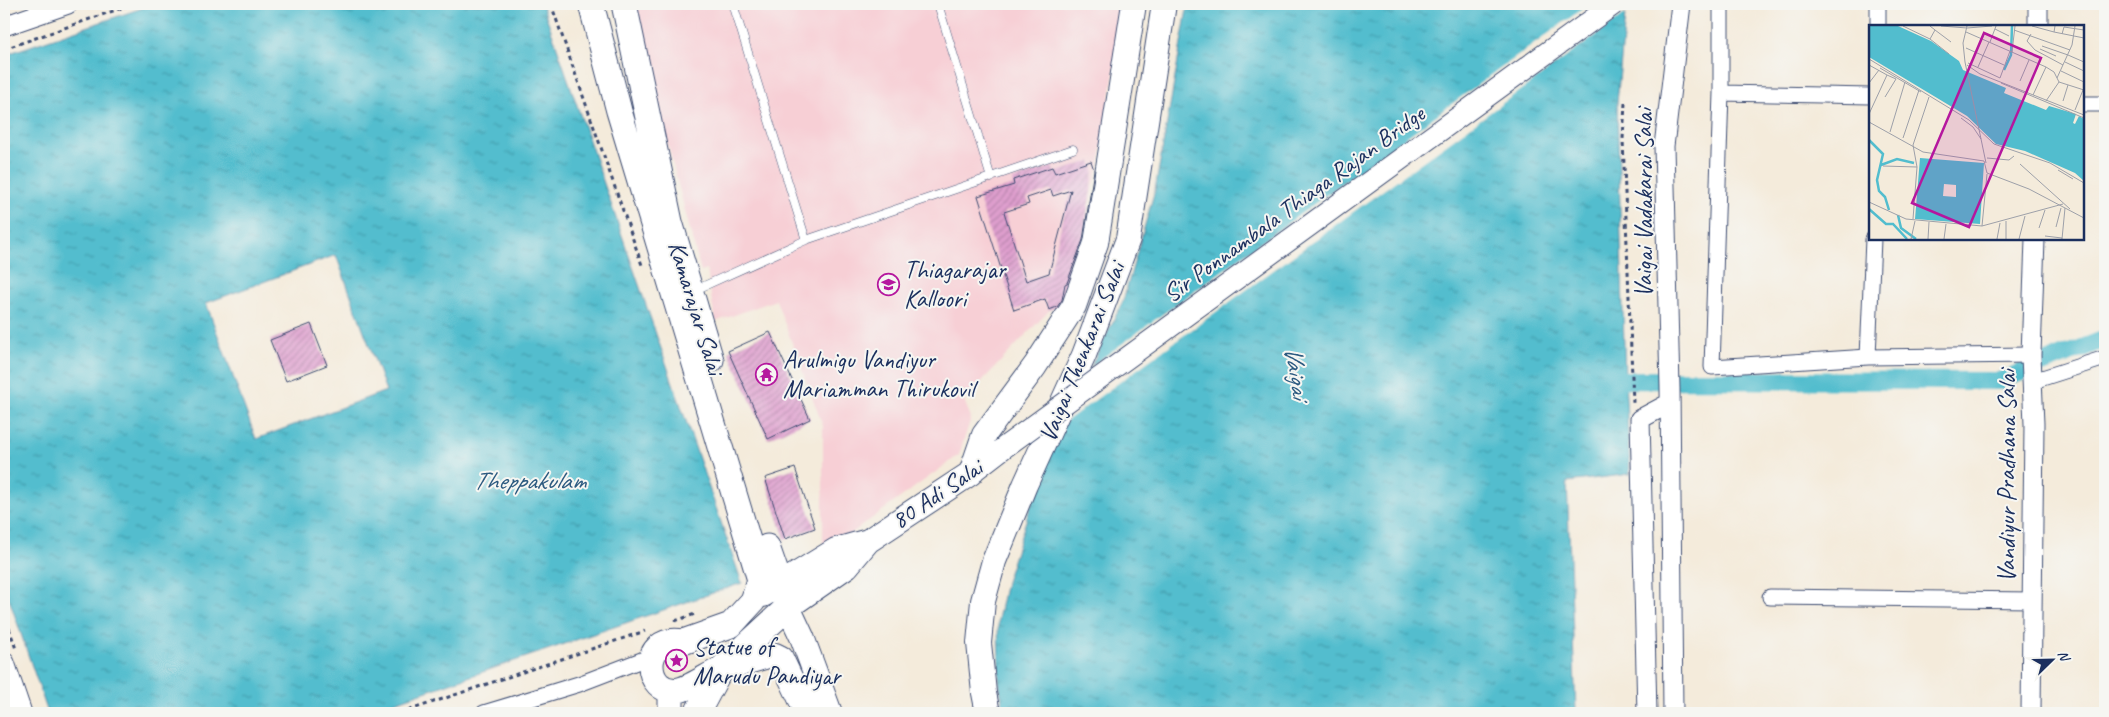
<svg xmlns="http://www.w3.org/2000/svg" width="2109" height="717" font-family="Caveat,sans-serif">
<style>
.built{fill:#f7cfd5}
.water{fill:url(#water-ripples);stroke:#367696;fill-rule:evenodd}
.pier{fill:#f4ebdb}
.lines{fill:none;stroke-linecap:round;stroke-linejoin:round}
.canal{stroke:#52bdce;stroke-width:18}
.building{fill:url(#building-hatch);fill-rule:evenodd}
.service-casing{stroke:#3c4b71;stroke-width:9}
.minor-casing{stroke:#3c4b71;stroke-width:17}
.tertiary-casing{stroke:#3c4b71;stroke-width:21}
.secondary-casing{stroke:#3c4b71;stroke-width:23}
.primary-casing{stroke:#3c4b71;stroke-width:26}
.trunk-casing{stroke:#3c4b71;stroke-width:27}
.path{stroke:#3c4b71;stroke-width:3;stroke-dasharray:4 4;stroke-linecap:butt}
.service{stroke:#fff;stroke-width:8}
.minor{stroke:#fff;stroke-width:15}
.tertiary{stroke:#fff;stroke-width:19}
.secondary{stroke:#fff;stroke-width:21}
.primary{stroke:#fff;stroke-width:24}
.trunk{stroke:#fff;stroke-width:25}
.secondary-bridge-casing{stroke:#3c4b71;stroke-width:23;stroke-linecap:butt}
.secondary-bridge{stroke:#fff;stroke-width:21}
.labels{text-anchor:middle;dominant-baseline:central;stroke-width:4;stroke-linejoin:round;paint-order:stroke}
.street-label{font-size:25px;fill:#1b2f5e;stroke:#f6f6f2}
.poi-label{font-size:25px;fill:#1b2f5e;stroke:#f6f6f2;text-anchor:start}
.water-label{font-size:26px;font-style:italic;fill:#2c5a80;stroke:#f6f6f2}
.inset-river{fill:none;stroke:#52bdce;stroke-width:2.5}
.inset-road{fill:none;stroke:#9da0a9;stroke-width:1}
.view{fill:#b5179e;fill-opacity:0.15;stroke:#b5179e;stroke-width:2.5}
.inset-edge{fill:none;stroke:#1b2f5e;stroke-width:2.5}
</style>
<defs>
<pattern id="water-ripples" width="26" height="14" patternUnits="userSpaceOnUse" patternTransform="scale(1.25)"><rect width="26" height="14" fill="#52bdce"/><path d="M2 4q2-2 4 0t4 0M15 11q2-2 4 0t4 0" fill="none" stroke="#439aaa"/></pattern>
<pattern id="building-hatch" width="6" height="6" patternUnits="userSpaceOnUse" patternTransform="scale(1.25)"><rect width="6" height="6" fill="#df9fce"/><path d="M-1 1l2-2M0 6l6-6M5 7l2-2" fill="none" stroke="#b482aa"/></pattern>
</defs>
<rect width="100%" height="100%" fill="#f6f6f2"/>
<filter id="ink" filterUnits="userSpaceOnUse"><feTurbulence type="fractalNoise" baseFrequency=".02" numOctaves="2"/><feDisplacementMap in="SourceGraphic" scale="10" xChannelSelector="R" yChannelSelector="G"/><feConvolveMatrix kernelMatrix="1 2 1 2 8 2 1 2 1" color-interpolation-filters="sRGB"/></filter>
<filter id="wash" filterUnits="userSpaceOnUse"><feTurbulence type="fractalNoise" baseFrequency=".0096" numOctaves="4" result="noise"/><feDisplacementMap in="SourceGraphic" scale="20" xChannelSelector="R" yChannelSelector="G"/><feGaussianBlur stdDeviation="1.12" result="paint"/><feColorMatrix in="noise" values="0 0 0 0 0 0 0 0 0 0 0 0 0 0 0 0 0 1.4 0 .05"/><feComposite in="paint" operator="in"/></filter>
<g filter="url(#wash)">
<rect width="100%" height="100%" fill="#f4ebdb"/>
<path class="built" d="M631,4H1125L1099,166L1064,295L964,400L971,418L959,455L838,543L826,547L823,542V426L776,300L715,322L707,270L701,272Z"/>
<path class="water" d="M154,4H542L742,583L363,713H48L4,584V55ZM336,255L386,391L256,439L206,303Z
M1188,4H1626L1617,103L1625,380L1630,474L1567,482L1576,713H1004L999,682L998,620L1006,582L1047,456L1123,301L1155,190Z"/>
<path class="pier" d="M1589,4H1628V12L1058,427L1086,370Z"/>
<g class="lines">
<path class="canal" d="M1602,382L1625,380L1999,381L2105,339"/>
</g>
<g id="blocks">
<path class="building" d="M1091,161L1094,170L1083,240L1067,283L1065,284L1062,300L1057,307L1049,310L1045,299L1014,310L978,196L1014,185L1013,180L1052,167L1055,173ZM1051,190L1053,196L1071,190L1049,273L1026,281L1004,212L1029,204L1027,198Z
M311,324L327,365L286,381L270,340Z
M770,332L810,419L768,439L728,351Z
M795,468L815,528L785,539L765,478Z"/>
</g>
</g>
<g filter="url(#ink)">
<use href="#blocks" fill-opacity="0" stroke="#3c4b71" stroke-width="1"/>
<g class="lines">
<defs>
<path id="service" d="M733,4L806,240
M938,4L991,178
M695,290L806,240L1073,149"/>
<path id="minor" d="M1721,4V93L1712,367L1868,357L2031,355
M1878,4V26
M1721,93L1870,96
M2083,104H2105
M1868,357L1873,239
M2033,381L2105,358
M1770,597L2032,600
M484,713L579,684L652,656"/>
<path id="tertiary" d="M2038,4V26
M4,26L68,4
M1647,713L1640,419L1668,404
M1673,713L1670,388L1664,146L1681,4
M2031,713L2034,424L2031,355L2035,239"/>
<path id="secondary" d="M971,473L1006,446
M4,663L21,713"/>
<path id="primary" d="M763,595L836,550L868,541L971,473L984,435L1035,366L1074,306L1096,243L1134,4
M720,670L768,656L775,655L781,658L807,713
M830,713L802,637L788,607L847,566L868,541
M988,713L984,693L979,643L983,601L994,561L1025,485L1084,355L1128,239L1164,4"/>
<path id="trunk" d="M591,4L619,111L760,580L753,601L731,625L683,642C639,634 643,696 679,690C690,688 709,675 720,670
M624,4L670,222L711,360
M671,713V690
M697,713L720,670L788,607L767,547"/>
</defs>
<use href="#service" class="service-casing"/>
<use href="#minor" class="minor-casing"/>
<use href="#tertiary" class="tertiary-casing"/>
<use href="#secondary" class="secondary-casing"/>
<use href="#primary" class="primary-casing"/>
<use href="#trunk" class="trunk-casing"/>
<path class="path" d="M551,4L643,268
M4,49L133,4
M1625,103L1623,139L1633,403
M4,613L16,649
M675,621L695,614
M401,713L645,631"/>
<use href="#service" class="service"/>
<use href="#minor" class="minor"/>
<use href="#tertiary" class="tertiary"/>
<use href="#secondary" class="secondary"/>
<use href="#primary" class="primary"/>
<use href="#trunk" class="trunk"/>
<defs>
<path id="secondary-bridge" d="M1006,446L1614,4"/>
</defs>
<use href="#secondary-bridge" class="secondary-bridge-casing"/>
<use href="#secondary-bridge" class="secondary-bridge"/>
</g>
</g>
<defs>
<symbol id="university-ring" viewBox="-11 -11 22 22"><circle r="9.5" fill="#f6f6f2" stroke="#b5179e" stroke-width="1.5"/><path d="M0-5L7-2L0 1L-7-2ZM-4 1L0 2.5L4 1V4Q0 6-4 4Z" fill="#b5179e"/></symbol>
<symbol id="temple-ring" viewBox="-11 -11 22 22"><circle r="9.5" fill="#f6f6f2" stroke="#b5179e" stroke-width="1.5"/><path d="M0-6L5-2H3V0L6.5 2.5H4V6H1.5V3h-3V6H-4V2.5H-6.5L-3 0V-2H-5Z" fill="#b5179e"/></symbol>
<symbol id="sight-ring" viewBox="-11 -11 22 22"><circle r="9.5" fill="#f6f6f2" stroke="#b5179e" stroke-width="1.5"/><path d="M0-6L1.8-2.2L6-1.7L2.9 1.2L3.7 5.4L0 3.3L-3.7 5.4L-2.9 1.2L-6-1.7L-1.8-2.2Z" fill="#b5179e"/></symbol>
</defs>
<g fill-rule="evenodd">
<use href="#university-ring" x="876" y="272" width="25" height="25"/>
<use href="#temple-ring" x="754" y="362" width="25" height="25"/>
<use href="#sight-ring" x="664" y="648" width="25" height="25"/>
</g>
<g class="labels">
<g class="street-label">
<text transform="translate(1644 203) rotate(-90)">Vaigai Vadakarai Salai</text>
<text transform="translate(1294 204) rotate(-36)">Sir Ponnambala Thiaga Rajan Bridge</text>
<text transform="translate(696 308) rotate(73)">Kamarajar Salai</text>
<text transform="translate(1082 352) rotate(-68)">Vaigai Thenkarai Salai</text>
<text transform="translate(2007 476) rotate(-90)">Vandiyur Pradhana Salai</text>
<text transform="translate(937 494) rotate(-34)">80 Adi Salai</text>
</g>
<g class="poi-label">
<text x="904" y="270">Thiagarajar<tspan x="904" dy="29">Kalloori</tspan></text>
<text x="783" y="360">Arulmigu Vandiyur<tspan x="783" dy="29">Mariamman Thirukovil</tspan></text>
<text x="693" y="647">Statue of<tspan x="693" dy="29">Marudu Pandiyar</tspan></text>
</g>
<g class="water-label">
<text transform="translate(1297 372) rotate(81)">Vaigai</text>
<text x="529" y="480">Theppakulam</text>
</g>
</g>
<g transform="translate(1869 25)">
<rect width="215" height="215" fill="#f4ebdb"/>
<path d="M0,1H29L62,16L90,36L94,45L137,63L135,68L177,85L180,81L207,89L204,98L206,99L210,91L215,94V156L206,148L156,126L127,119L98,91L0,32ZM51,133L115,138L111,199L46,194ZM75,159L87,160V172L74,171Z" fill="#52bdce" fill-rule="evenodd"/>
<path class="inset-river" d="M135,45L142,30L143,1M0,115L14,129L8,155L10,166L16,172L20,185M12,140L28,134L45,138M0,184L17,199H24L38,214M29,190L32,203L47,214"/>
<path class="inset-road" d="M34,1L61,14L80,29M61,1L66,5L61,14M72,1L98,3L123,1M98,1L94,18L96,37L117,138M163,1L185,7M186,1L185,7L215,13M126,4L140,11M66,5L82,17M145,5L201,25M97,7L177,42L185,47L190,57L215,65M162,9L158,16L166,25L194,40M193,9L195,2L215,5M121,17L127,1M173,21L199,30M97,23L135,40M171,24L187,31M143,27L146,1M199,30L215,37M0,34L100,95L125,119L181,138L215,158M196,37L215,46M99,38L131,53L141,26M0,40L18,50M98,40L111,49L215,90M109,42L120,17M11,43L52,67M192,46L215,57M188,53L203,20L206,1M151,56L160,35M0,58L10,45M132,58L215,93M164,70L177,42M177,76L190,57M194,76L199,60M206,85L214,65M0,89L18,50L27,54L16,72M92,93L104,102L112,114M0,97L54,127L115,136L118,148L160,164L215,193M21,107L36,57M34,113L50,65M118,133L140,135L145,131M151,139L201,184M14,141L48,142M189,145L204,154M0,177L37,194L113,201L194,179M44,194L48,142L44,120L60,72M113,201L118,149M187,202L192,183M170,203L176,185M176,211L193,213M42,214L46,196M59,214L60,197M75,214L77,199M128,214L131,198M137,214V196M150,214L156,191M193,214L196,183"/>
<path class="view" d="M115,8L172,33L100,202L43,178Z"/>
<rect width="215" height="215" class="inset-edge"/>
</g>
<rect width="2109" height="717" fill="none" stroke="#f6f6f2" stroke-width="20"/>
<g transform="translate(2052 660) rotate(67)" stroke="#f6f6f2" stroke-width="4" paint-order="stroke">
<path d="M0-4L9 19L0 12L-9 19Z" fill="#1b2f5e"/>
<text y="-8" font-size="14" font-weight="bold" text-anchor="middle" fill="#1b2f5e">N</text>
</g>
</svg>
